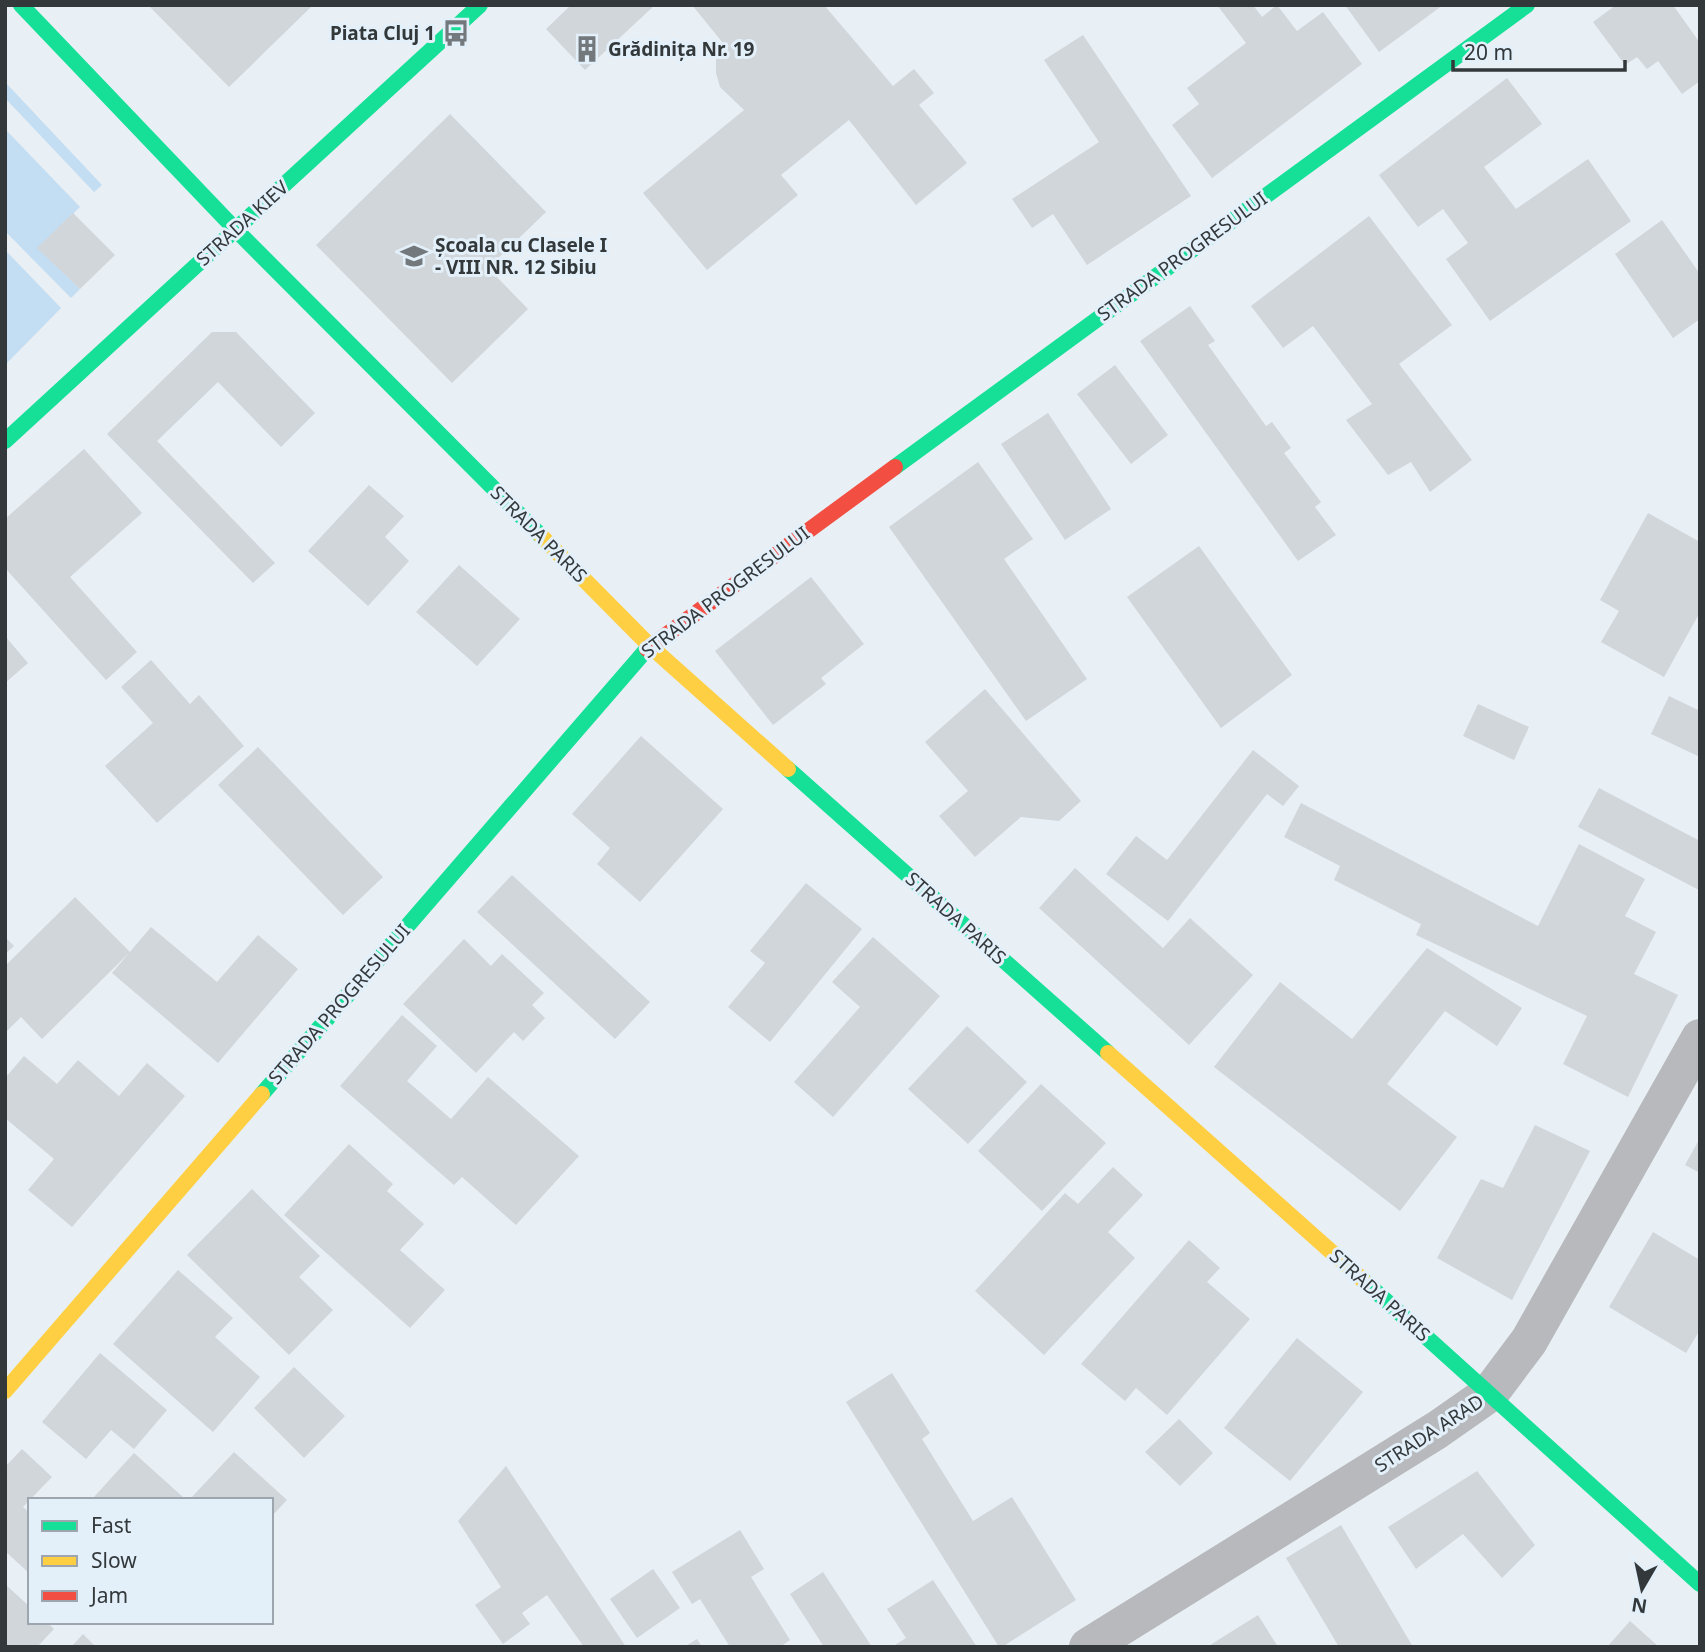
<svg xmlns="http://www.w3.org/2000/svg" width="1705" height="1652" font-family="'Noto Sans',sans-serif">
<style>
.green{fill:#c3ddf2}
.building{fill:#d1d6db}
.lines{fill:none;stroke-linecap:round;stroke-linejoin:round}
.street{stroke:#b7b9bc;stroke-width:38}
.fast{stroke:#16e098;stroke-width:16}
.slow{stroke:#ffcf43;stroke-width:16}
.jam{stroke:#f24e42;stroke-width:16}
.labels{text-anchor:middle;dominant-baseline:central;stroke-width:6;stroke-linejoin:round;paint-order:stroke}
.poi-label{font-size:19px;font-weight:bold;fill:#33383b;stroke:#e3f0fa;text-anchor:start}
.street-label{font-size:19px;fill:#33383b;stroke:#e3f0fa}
</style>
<rect width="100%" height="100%" fill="#e8eff5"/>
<path class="green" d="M5,82L102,185L94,192L5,98Z
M5,129L80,207L38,248L80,289L71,298L5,231Z
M5,250L61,308L5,365Z"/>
<path class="building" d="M148,5H313L229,87Z
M571,5H655L585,70L546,29Z
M692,5H824L893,86L914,69L934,93L919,105L967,163L916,205L849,120L781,175L798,195L707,270L643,193L744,110L720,87L716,73V60L723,43Z
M1217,5H1253L1262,17L1277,5L1297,31L1323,12L1362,64L1212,178L1172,125L1199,104L1187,88L1246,43Z
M1345,5H1443L1379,52Z
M1616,5H1673L1700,43V81L1682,94L1658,61L1647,69L1637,57L1625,65L1593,22Z
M1083,35L1191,196L1087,265L1053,214L1032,228L1012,199L1099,142L1044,60Z
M1507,78L1542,124L1484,167L1516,209L1588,159L1631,221L1490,321L1446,259L1468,243L1443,209L1418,227L1379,175Z
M450,114L546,212L488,268L528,309L452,383L316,245Z
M73,213L115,255L80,289L37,248Z
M1369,216L1452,325L1399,364L1472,460L1430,492L1411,462L1388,475L1346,420L1372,404L1313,326L1283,348L1251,306Z
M1662,220L1700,274V319L1673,338L1615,254Z
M1190,306L1215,341L1208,345L1266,426L1272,422L1291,448L1284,453L1321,502L1315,507L1336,535L1298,561L1140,341Z
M212,332H236L315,413L281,447L218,382L157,441L275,563L253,583L107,434Z
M1115,365L1168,435L1131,464L1077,394Z
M1048,413L1111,509L1065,540L1001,444Z
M84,449L142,513L70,577L137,652L106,680L5,568V519Z
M978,462L1033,539L1004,559L1087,679L1026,721L889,527Z
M369,485L404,516L385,537L409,561L368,606L308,551Z
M1648,513L1700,542V612L1664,677L1601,642L1619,611L1600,600Z
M1199,546L1292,675L1221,728L1127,597Z
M459,565L520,619L477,666L416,612Z
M811,577L864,644L821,678L826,684L773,725L715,651Z
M5,636L28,663L5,683Z
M151,660L190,704L199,695L244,746L157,823L105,766L153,723L121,687Z
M985,689L1081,801L1059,821L1021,817L975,857L939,816L968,791L925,742Z
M1669,696L1700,711V757L1651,734Z
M1478,704L1529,727L1514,760L1463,736Z
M641,736L723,809L640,902L597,864L610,848L572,814Z
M258,747L383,877L343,915L218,785Z
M1253,750L1299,786L1283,806L1267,794L1168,921L1106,874L1136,836L1167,860Z
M1599,788L1700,841L1699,890L1578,827Z
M1301,803L1538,926L1579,844L1645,879L1625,916L1656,932L1634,974L1678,995L1628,1097L1563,1064L1587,1016L1416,935L1421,924L1334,880L1340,866L1284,837Z
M1075,868L1163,948L1190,918L1253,975L1189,1045L1039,908Z
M512,875L650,1002L615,1039L477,912Z
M806,883L862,929L770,1042L728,1007L765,963L750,951Z
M75,897L130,952L42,1039L21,1017L7,1031L5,1029V966Z
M151,927L217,982L258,935L298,969L218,1063L112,973Z
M5,937L14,946L5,954Z
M873,937L940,996L833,1117L794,1082L860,1007L832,982Z
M464,939L491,966L502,954L544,993L532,1005L545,1018L523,1041L514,1032L476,1073L403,1004Z
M1427,948L1522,1008L1497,1046L1445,1011L1387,1084L1457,1137L1400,1211L1214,1067L1280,982L1352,1039Z
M402,1015L437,1046L407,1081L451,1119L488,1077L579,1156L516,1225L462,1177L454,1185L340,1086Z
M967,1026L1027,1082L968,1144L908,1089Z
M24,1056L57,1084L78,1060L119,1096L147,1063L185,1096L72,1227L28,1190L54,1159L5,1118V1078Z
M1041,1084L1106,1143L1042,1211L978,1151Z
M1535,1125L1590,1151L1512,1300L1437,1258L1481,1179L1503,1188Z
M1700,1138V1173L1685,1165Z
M349,1144L393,1184L387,1191L424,1224L400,1250L445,1290L410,1328L284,1215Z
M1113,1167L1143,1195L1108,1232L1135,1258L1044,1355L975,1291L1065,1193L1078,1204Z
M252,1189L320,1256L299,1277L333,1310L289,1355L187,1255Z
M1653,1232L1700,1260V1330L1686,1353L1609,1307Z
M1189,1240L1220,1268L1207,1282L1250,1319L1167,1415L1136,1388L1125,1401L1081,1364Z
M178,1270L233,1318L215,1337L260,1377L213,1432L113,1344Z
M1297,1338L1363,1392L1290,1481L1224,1428Z
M100,1353L167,1410L134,1449L111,1430L86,1459L42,1422Z
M294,1367L345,1416L304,1458L254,1408Z
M892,1373L930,1433L922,1439L973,1521L1012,1497L1076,1600L1002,1647H999L846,1402Z
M1179,1419L1213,1453L1180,1486L1145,1452Z
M22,1449L52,1477L23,1507L30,1513V1574L5,1551V1467Z
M234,1452L287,1500L271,1517V1500H194L191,1498Z
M134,1453L184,1498L182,1500H96L93,1498Z
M506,1466L626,1647H584L547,1595L522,1613L530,1624L503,1644L475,1605L501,1587L458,1521Z
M1477,1471L1535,1545L1502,1578L1463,1534L1416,1569L1388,1527Z
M1341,1525L1413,1647H1339L1286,1558Z
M740,1530L764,1569L751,1577L790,1640L780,1647H730L700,1599L692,1604L672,1572Z
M653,1569L680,1608L637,1638L610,1599Z
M823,1572L872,1647H824L790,1594Z
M933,1580L977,1647H892L906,1638L887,1609Z
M5,1584L30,1607V1622H47L54,1629L37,1647H5Z
M1258,1615L1278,1647H1207Z
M1630,1621L1659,1647H1607Z
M83,1634L96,1647H71Z
M697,1639L702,1647H684Z"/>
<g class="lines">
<path class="street" d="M1088,1647L1437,1430L1490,1393L1529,1341L1700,1038"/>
<path class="fast" d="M21,5L235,229L541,536
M5,441L480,5
M895,467L1527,5
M788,769L1108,1053
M262,1094L647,649
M1363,1280L1700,1584"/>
<path class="slow" d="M541,536L650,646L788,769
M1108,1053L1363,1280
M5,1391L262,1094"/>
<path class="jam" d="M647,649L895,467"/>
</g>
<defs>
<symbol id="bus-bare" viewBox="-9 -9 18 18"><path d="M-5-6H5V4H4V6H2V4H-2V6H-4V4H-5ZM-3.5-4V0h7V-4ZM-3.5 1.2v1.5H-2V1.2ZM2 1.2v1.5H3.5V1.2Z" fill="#72787c" stroke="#e3f0fa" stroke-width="2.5" paint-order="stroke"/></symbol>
<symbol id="building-bare" viewBox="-9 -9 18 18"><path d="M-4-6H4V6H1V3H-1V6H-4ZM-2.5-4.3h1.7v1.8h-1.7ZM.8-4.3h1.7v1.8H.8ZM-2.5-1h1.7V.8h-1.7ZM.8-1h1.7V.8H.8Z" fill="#72787c" stroke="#e3f0fa" stroke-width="2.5" paint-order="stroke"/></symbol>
<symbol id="school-bare" viewBox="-9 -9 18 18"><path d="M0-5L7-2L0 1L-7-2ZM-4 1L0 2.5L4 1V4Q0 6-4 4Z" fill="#72787c" stroke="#e3f0fa" stroke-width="2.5" paint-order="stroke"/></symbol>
</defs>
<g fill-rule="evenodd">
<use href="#bus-bare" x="437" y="14" width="38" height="38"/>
<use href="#building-bare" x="568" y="30" width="38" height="38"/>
<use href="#school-bare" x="395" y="237" width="38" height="38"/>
</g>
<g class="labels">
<g class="poi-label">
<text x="435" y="33" text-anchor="end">Piata Cluj 1</text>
<text x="608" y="49">Grădinița Nr. 19</text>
<text x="435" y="245">Școala cu Clasele I<tspan x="435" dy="22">- VIII NR. 12 Sibiu</tspan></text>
</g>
<g class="street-label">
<text transform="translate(242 223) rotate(-42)">STRADA KIEV</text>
<text transform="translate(1182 256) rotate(-36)">STRADA PROGRESULUI</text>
<text transform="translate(539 534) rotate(45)">STRADA PARIS</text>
<text transform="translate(725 592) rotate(-37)">STRADA PROGRESULUI</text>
<text transform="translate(956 918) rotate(42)">STRADA PARIS</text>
<text transform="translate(339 1004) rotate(-49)">STRADA PROGRESULUI</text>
<text transform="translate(1380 1295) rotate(42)">STRADA PARIS</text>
<text transform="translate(1429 1433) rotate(-33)">STRADA ARAD</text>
</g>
</g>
<rect width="1705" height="1652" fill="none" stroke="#33383b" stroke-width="14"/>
<rect x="28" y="1498" width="245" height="126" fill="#e3f0fa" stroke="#9da6ae" stroke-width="2"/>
<rect x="42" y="1521" width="35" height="10" fill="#16e098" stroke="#9da6ae" stroke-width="2"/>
<text x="91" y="1533" font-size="21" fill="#33383b">Fast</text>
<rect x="42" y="1556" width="35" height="10" fill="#ffcf43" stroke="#9da6ae" stroke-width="2"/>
<text x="91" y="1568" font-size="21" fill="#33383b">Slow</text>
<rect x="42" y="1591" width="35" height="10" fill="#f24e42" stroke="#9da6ae" stroke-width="2"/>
<text x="91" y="1603" font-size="21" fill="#33383b">Jam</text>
<g transform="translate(1642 1589) rotate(189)" stroke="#e3f0fa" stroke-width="5" paint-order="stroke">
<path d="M0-5L12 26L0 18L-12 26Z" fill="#33383b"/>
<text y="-10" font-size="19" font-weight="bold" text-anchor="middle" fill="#33383b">N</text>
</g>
<path d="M1453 60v10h172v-10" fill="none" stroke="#33383b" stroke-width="3.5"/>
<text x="1464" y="60" font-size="21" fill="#33383b" stroke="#e3f0fa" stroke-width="5" paint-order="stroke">20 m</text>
</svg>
